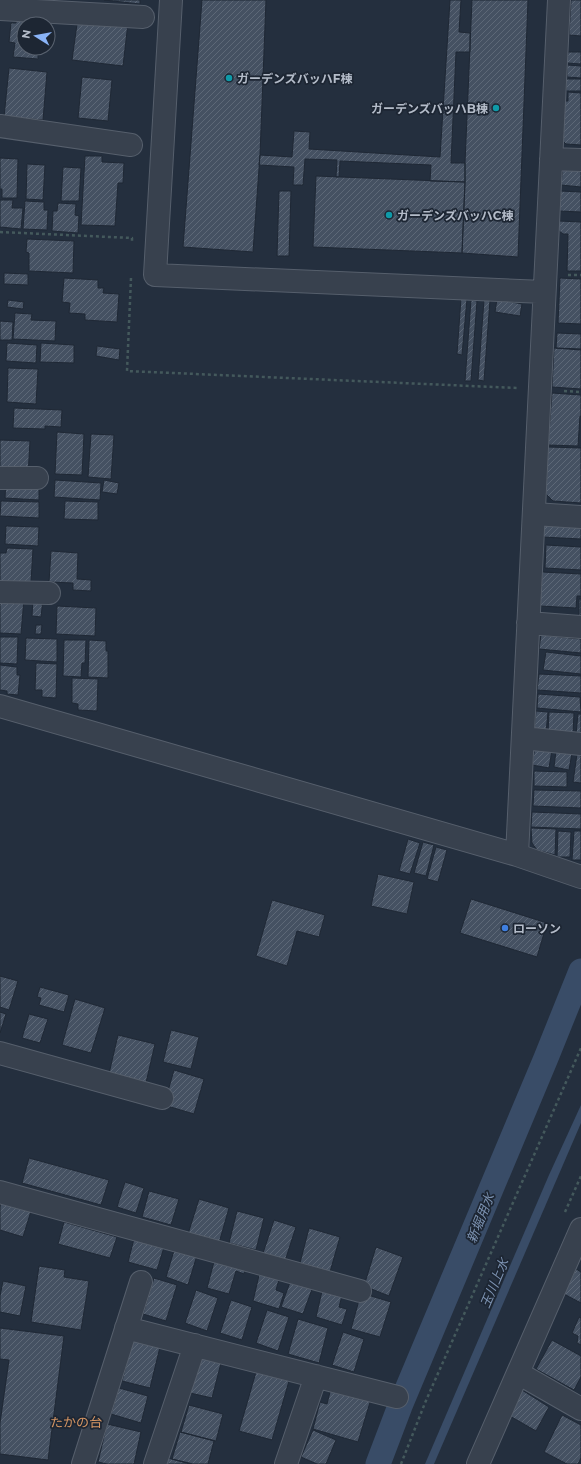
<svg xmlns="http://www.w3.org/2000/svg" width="581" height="1464" font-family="Montserrat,'Noto Sans JP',sans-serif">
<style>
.water{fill:#394c67}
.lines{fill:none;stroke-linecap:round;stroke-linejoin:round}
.canal{stroke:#394c67;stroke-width:25}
.building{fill:url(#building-hatch);stroke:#1f2835}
.minor-casing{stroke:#565f6c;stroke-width:24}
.path{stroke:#44595c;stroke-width:2.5;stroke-dasharray:3 3;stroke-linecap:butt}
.minor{stroke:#38414e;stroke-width:22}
.culture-dot{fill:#0f9aa8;stroke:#1d2633;stroke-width:1.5}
.shop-dot{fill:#3f7fe0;stroke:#1d2633;stroke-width:1.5}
.labels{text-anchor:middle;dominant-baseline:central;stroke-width:3.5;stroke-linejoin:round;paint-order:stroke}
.poi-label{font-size:12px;font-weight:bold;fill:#b4bcc9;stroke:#1d2633;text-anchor:start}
.water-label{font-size:13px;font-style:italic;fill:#7c92b1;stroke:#1d2633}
.neighbourhood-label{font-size:13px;fill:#d59563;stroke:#1d2633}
</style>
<defs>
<pattern id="building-hatch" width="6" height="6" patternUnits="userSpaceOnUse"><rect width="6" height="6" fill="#455162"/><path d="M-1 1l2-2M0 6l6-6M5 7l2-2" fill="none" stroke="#5d6877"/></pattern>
</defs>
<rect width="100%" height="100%" fill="#242f3e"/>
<path class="water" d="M581,1105V1123L434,1464H425L549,1175Z"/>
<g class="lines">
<path class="canal" d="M378,1464L400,1406L546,1058L581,971"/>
</g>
<path class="building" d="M104,0H140V4Z
M202,0H266L260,155L253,252L183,247Z
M450,0H461L459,32L470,33V52H456L451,163H465V182L430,181L431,165L340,161L339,177H336L337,160L305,159L303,185H293L294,167L259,165L260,155L292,157L294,131L310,132L309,149L440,157Z
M472,0H528L518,257L462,253L465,182V163Z
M571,0H581V36L569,35Z
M17,13L48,16L47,24H24V48H38V59L13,57L15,43L9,42L11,23H16Z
M78,17L128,23L123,66L72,60Z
M568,52H581V64L567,63Z
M567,65L581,66V78L567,77Z
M9,68L47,72L43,120L4,117Z
M82,77L112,80L108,121L78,118Z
M566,79H581V91H566Z
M568,92L581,93V145L566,144L561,139L563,101H568Z
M85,156H102V162L124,163L123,183H118L115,226L81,225Z
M0,158L18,159L17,198H2V189H0Z
M27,164L45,165L43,200L26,199Z
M563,165L581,167V187L561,185Z
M63,167L81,168L79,201H61Z
M316,176L465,182L462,253L313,247Z
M279,191H291L289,256H277Z
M560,191L581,192V212L559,211Z
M0,200H13L12,208H23L21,229L0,227Z
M25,201L44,202V210H48L47,230L23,229Z
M58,203L76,204L75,215L79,216L78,233L52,231L53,211H57Z
M559,221L581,222V271H567L568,234H563L558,230Z
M27,239L74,241L73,273L29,271V253L26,252Z
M4,273L28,274V285L4,284Z
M64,278L98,280V288H104L103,293L119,294L117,322L85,320V314L69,313L70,303L62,302Z
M560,278L581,279V324L558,323Z
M461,298L467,299L462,355L457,354Z
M497,299L522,304L520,316L495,312Z
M8,300L24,302L23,309L7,307Z
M471,300L477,301L471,381H465Z
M484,300H490L484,381L478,380Z
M15,313L32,314L31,320L56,321L55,341L13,339Z
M0,321L13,322L12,340H0Z
M557,333L581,334V349L556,348Z
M7,343L37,345L36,363L6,361Z
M41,343L74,345V363L40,362Z
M97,346L120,349L119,360L96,356Z
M554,348L581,350V389L552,387Z
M8,368L38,369L36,404L7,402Z
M552,393L581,395V416H580L578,446L548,445Z
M14,408L62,410L61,427L45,426V429L13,428Z
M57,432L84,434L82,475L55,474Z
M91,434L114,435L111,479L88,477Z
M0,440L30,441L28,476L0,474Z
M548,447L581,448V503L553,501L546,494Z
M6,480L39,481V500L5,498Z
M55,480L101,483L100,500L54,497Z
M104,480L119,483L117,494L102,492Z
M1,501L39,502V518L0,516Z
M65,501L98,502V520L64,519Z
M543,520L581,521V539L542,537Z
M6,526L39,527L38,546L5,544Z
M546,545L581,547V570L545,568Z
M7,548L33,549L31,582L0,581V553H6Z
M51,551L78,553L77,579L91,580V591L73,590V583L49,582Z
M542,572L581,574V596H577L576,608L540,606Z
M0,598L24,599L21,634L0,633Z
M33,598L43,599L41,617L32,616Z
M579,599H581V617H579Z
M57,606L96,608L95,636L56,634Z
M36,625H42L41,634H35Z
M541,635L581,639V653L539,649Z
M0,637H18L17,664L0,663Z
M26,638L57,639V662L25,660Z
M64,640H86L85,663H82L81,677L63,676Z
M89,640L106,641V651H108V678L88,677Z
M546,652L581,656V674L543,670Z
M36,663L57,664L56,698L42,697V690H35Z
M0,665L17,667V675H20L18,695L7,694V691L0,690Z
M539,674L581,676V693L537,690Z
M72,678L98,679L97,711L78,710V704L72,703Z
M538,694L580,697L581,712L537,708Z
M536,711L548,712L546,733L534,732Z
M549,712L574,713L573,734L548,733Z
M578,714H581V734H576Z
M535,747L552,750L549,768L532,765Z
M556,751L572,753L569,770L554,767Z
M577,754L581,755V783L573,782Z
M534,771L567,772V787L534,786Z
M534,790L581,791V808L533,806Z
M532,812L581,814V829L531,827Z
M531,828L556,829L555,855L537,850L532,843Z
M558,831L571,832L570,857H557Z
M574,831H581V860H572Z
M408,839L420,843L410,874L399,871Z
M423,842L434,845L426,876L414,873Z
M436,847L447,850L438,882L427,879Z
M378,874L414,882L407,914L371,906Z
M471,899L547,923L537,957L460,933Z
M272,900L325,915L319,937L297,931L287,966L256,956Z
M0,976L18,981L9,1010L0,1007Z
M40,987L69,995L64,1012L39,1005L41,998L37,997Z
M75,999L105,1008L91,1053L62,1045Z
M0,1012L6,1014L0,1033Z
M29,1014L48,1019L40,1043L22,1038Z
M171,1030L199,1037L191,1069L163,1062Z
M118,1035L155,1044L145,1087L108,1078Z
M174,1070L204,1079L194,1114L164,1105Z
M29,1158L109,1180L101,1205L22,1183Z
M125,1182L144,1188L136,1213L117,1207Z
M149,1191L179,1199L171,1225L142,1217Z
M199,1199L229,1208L219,1243L188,1234Z
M1,1202L31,1211L23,1237L0,1230V1207Z
M237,1211L264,1218L256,1250L229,1243Z
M274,1220L296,1227L285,1261L263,1253Z
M64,1222L117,1237L110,1258L58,1244Z
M309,1228L340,1237L330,1272L300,1263Z
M135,1235L165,1244L157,1270L128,1262Z
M176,1244L198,1252L188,1285L166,1277Z
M376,1247L403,1257L389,1296L364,1286Z
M215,1258L246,1266L244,1274L236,1271L229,1294L207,1288Z
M39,1266L65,1270L64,1277L89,1281L81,1330L31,1322Z
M576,1269L581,1272V1303L564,1294Z
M260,1271L280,1276L276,1290L284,1293L279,1309L253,1301Z
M293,1274L315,1281L303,1314L281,1307Z
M154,1278L177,1285L166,1321L143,1314Z
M3,1281L26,1286L20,1316L0,1312V1296Z
M323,1287L343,1292L339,1307L347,1309L342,1325L316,1317Z
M196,1290L218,1298L207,1331L185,1323Z
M361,1293L391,1302L380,1337L351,1329Z
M231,1300L252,1307L242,1340L220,1333Z
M267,1310L289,1317L278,1351L256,1343Z
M579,1317L581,1318V1345L577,1343L578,1336L572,1333Z
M298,1319L328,1328L319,1363L288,1354Z
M0,1328L64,1336L48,1460L0,1454V1423L9,1360L0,1359Z
M343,1332L364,1339L354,1372L332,1365Z
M133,1340L160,1347L150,1388L122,1381Z
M552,1340L581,1356V1377L574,1390L536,1369Z
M200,1357L221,1363L212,1398L190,1393Z
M256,1372L289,1381L272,1440L239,1431Z
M119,1388L148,1396L141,1423L111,1414Z
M331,1388L371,1399L358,1442L313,1429L320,1402L327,1404Z
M522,1390L549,1407L536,1431L508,1415Z
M189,1405L223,1414L216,1441L181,1432Z
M562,1415L581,1425V1458L578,1464H567L544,1452Z
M107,1424L141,1432L134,1464H107L98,1462Z
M313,1430L336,1440L326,1464H317L301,1457Z
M180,1432L214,1441L208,1464H193L172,1459Z
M168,1458L190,1464H166Z"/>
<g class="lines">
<defs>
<path id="minor" d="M171,0L155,275L544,292
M0,9L143,17
M0,126L131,145
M551,159L581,160
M0,478H37
M534,514L581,517
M0,592L49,593
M528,623L581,627
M0,706L517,855L581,877
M523,738L581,744
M517,855L559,0
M0,1053L162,1098
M0,1192L360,1291
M126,1328L397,1397
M518,1373L581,1409
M83,1464L141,1282
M155,1464L195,1345
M286,1464L316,1376
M478,1464L581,1229"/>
</defs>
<use href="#minor" class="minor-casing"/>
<path class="path" d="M0,232L132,238V241
M568,275H581
M131,278L127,371L517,388
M564,391L581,392
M565,1212L581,1176
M401,1464L425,1403L581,1048"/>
<use href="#minor" class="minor"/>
</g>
<g class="culture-dot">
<circle cx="229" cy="78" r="4"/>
<circle cx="496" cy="108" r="4"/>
<circle cx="389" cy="215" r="4"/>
</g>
<circle class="shop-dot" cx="505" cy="928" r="4"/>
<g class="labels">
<g class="poi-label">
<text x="237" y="78">ガーデンズバッハF棟</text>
<text x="488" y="108" text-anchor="end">ガーデンズバッハB棟</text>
<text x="397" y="215">ガーデンズバッハC棟</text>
<text x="513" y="928">ローソン</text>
</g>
<g class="water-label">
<text transform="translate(480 1218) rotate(-68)">新堀用水</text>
<text transform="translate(494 1283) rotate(-67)">玉川上水</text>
</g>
<g class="neighbourhood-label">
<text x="76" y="1422">たかの台</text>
</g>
</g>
<g transform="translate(36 36) rotate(281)"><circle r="19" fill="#1d2633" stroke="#59626f"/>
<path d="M0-3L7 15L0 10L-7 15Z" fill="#8ab4f8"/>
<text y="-6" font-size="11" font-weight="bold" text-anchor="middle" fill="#b4bcc9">N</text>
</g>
</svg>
